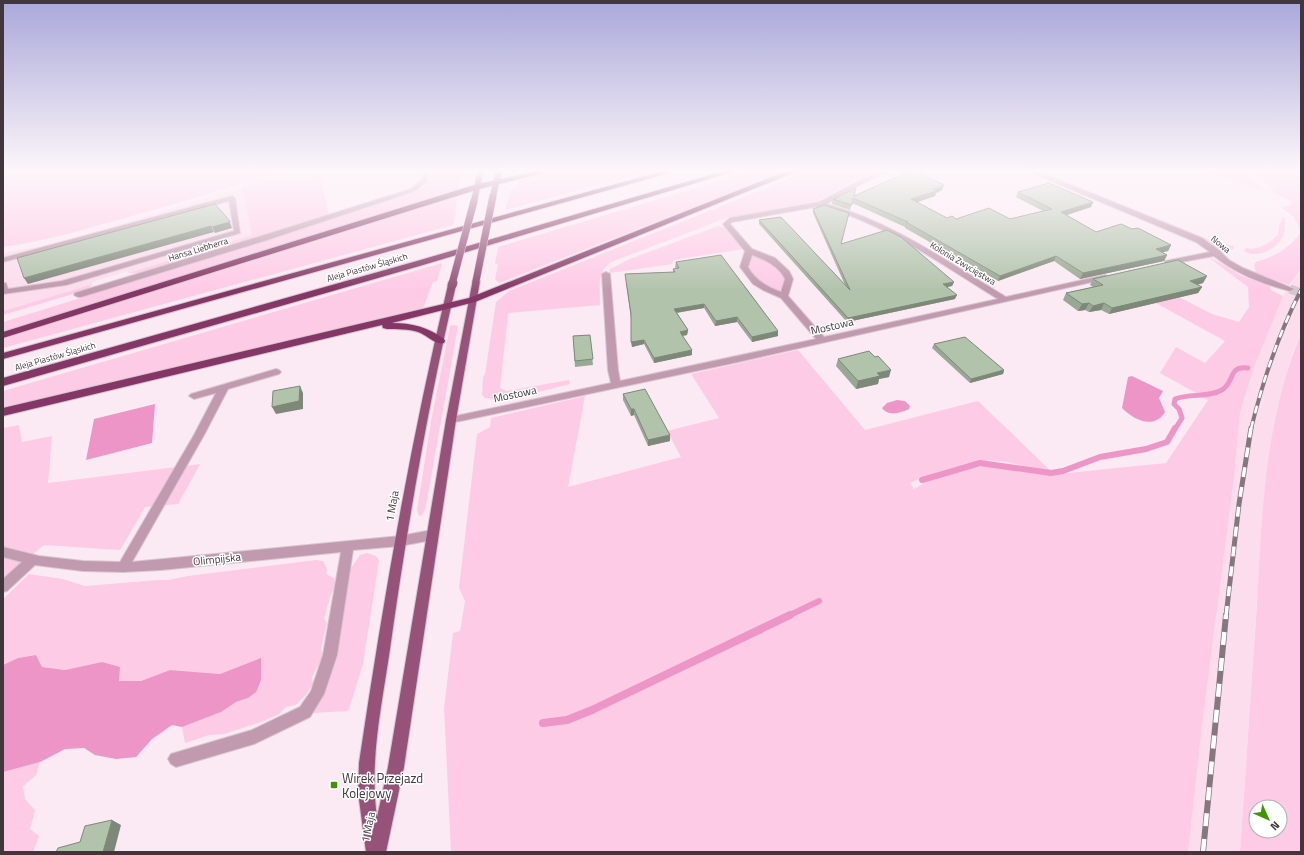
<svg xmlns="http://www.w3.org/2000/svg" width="1304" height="855" font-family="'Titillium Web',sans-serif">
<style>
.built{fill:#fbdded}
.green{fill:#fecbe6;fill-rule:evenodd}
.water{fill:#ec95c6}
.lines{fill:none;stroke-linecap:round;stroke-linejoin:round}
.stream-far2{stroke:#ec95c6;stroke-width:5}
.stream-far1{stroke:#ec95c6;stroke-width:6}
.stream{stroke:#ec95c6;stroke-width:8}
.minor-tunnel{stroke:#d6c6ce;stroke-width:9;stroke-dasharray:9 4.5;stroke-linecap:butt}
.minor-casing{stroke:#d6c6ce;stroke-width:2}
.major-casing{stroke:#d6c6ce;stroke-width:2}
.highway-casing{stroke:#d6c6ce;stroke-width:2}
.minor{fill:#c19aaf;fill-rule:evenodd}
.major{fill:#965279;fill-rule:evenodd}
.highway{fill:#843766;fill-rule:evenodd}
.rail-far2-casing{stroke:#84777e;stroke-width:4}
.rail-far1-casing{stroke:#84777e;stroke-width:5}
.rail-casing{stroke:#84777e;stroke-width:6}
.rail-far2{stroke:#fff;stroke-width:2.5;stroke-dasharray:8;stroke-linecap:butt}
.rail-far1{stroke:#fff;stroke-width:3.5;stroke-dasharray:10;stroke-linecap:butt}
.rail{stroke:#fff;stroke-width:4.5;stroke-dasharray:13;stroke-linecap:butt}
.major-bridge-far1-casing{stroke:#d6c6ce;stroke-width:8;stroke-linecap:butt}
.major-bridge-casing{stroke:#d6c6ce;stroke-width:11;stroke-linecap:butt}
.major-bridge-far1{stroke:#965279;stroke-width:7}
.major-bridge{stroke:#965279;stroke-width:9}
.wall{fill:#99a894}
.shaded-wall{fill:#7d8878}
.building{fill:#b2c3ac;stroke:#7d8878}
.poi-dot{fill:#419503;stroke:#fff;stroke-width:1.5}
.labels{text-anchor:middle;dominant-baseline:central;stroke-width:3;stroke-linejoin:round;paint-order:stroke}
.far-street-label{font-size:9px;fill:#41363c;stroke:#fff}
.street-label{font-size:11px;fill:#41363c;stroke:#fff}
.near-poi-label{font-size:13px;fill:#41363c;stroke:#fff;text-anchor:start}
</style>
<rect width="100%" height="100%" fill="#fbeaf3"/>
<path class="built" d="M242,187L252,235L128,273L127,271L92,282L93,284L3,311V253L62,242Z
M1301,269V334L1293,351L1280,396L1274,421L1267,480L1259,567L1240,852H1188L1203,718L1234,477L1240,412L1262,340L1283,296Z"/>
<path class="green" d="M3,170H283C231,187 178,203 125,218C85,229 45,241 3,247Z
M434,170H465L457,190L3,332V322L265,241L417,191L426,184Z
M569,170H653L505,210L511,190L517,186L518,180Z
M756,170H788L499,283L495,279L498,264H495L498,247Z
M811,170H882L853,182L817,201L793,207L724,219L611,262C596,272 600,289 600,305L508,313L500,388L507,391L569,380L570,384C548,389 506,402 485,398L482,395L483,377L485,374L496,302L509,291Z
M1200,170H1242L1263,188L1264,191Z
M1249,170H1285L1301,175V231L1294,217L1282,208L1292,204L1291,201L1274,193L1272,188Z
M320,176L329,214L143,273H128L252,235L242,187L262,179L294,181Z
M455,197L457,202L455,209H457L453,225L3,348V339Z
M1283,217L1285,218C1285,223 1285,229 1284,234C1278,248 1258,260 1244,251L1246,248C1258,251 1269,243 1278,235L1279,226Z
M1159,219L1217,243L1233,246L1234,249L1226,251L1220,250Z
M718,226L726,228L743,249L673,260L672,264L609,273L610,269L630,259Z
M1301,232V269L1289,285L1256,273L1254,265L1256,262C1275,256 1289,249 1301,232Z
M750,256C765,254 781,269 785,282L780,291C765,288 744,274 750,256Z
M1208,257L1219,262L1240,275L1270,286L1271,290L1283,296L1253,369L1240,366L1234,368L1224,387L1218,392L1196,393L1160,373L1176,347L1205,363L1225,341L1156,303L1177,296L1212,314L1239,322L1249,307L1248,287Z
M442,263L437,281L433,282L423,308L3,408V391Z
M93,284L86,290L3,315V311Z
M452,325L458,326L425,510L422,515L419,516L417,510L432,416L450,326Z
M1301,334V852H1240C1246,769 1251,687 1257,604C1262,513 1265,418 1301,334ZM1256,807H1280V831H1256Z
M798,350L865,430L978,401L1050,470L1044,471C1024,467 1001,458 980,461C962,464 926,475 910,483L914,489L926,482L947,475L982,466L1003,467L1048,475L1166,463L1208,400L1198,395C1205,394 1215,396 1221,394C1237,388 1227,361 1253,370L1240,412L1234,477L1203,718L1188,852H451L444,708L453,633L460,631L465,601L459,588L477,434L490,427L491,418L585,396L568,487L681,457L667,431L719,418L691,374Z
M19,425L22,442L52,436L48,483L200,464L178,504L145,507L120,550L44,545L3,579V428Z
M367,553L376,556L379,560L363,664L349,709L347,711L313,713L312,712C337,685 343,605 351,568L360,555Z
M316,560L323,561L327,569L326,574L334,578L336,585L331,594L324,618L327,623L321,649L323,656L312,677L313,684L305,696L295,705L286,707L279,714L261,722L224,734L209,735L185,743L182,727L221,712L236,702L248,698L261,659L220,674L170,670L141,681H119L103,662L65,670L42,667L36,655L18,658L3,665V599L29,574L63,579L85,586L158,580H168L188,576Z
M40,762L36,775L23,786L25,799L35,810L30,829L39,836L33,852H3V772Z"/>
<path class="water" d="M1132,376L1163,391L1159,398L1165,412C1154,430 1134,420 1122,408L1128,377Z
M897,400L905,401L910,406L909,409C900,413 889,417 882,408L887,403Z
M155,404L152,443L86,460L94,419Z
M36,655L42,667L65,670L102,662L120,667L119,681H141L170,670L220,674L261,658V680L256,692L248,698L236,702L221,712L182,727L172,725L152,739L136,757L116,759L95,755L84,748L65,749L40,762L3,772V665L18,658Z"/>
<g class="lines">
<path class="stream-far2" d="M1175,429L1182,418L1179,409L1174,404L1175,399C1190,393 1208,398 1222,390C1235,382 1228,365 1248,368"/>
<path class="stream-far1" d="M922,480L980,463L1051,473L1063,471L1100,457L1146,449L1167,442L1175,428
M788,616L819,601"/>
<path class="stream" d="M543,723L567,720L592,710L790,615"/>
<path class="minor-tunnel" d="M1290,289L1301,293"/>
<defs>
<path id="minor" d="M425,170H431L426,182L415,191L264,241L81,297H78L74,295L75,293L258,237L411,189L421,180Z
M884,170H893L861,184L827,204C892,222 948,262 1006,297L1105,275L1109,277L1105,279L738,362L451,423L446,420L451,417L611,383L608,370L602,274L606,272L610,274L618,370L620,381L816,339L781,298L763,290L753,284L740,267L745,251L723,224L730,218L819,202L857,182ZM821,206C886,224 941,264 998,299L824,337L788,296L793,279L789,271L775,258L752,249L730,224L732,222ZM752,255C765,260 778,265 785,279L781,292C767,287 755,280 748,267Z
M1025,170H1034L1202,238L1220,251L1229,260L1243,268L1294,289L1290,291C1263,284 1236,274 1214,256L1165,265V261L1210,252L1196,242Z
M232,196L235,198L240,233L66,285L3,294V283H6L8,289L62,281L234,231L229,201L3,262V258Z
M276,369L279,370L281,372L279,374L228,389L204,435L132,562L400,536L432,530L436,532L438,535L436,538L432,540L400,546L353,550L337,655L324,694L310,717L254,744L176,767L171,764L168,759L171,754L252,730L300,707L311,691L323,655L341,552L161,570L123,572L83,571L35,565L7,591L3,592V579L22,562L3,557V547L39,556L83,561L120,562L194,435L216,393L194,399L189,396L191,394Z"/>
<path id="major" d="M478,170H484L477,201L474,203L471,201Z
M496,170H502L496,196L493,198L490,196Z
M473,279H476L480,281L456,420L404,767L386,852H366L358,792L359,763C383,602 410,443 448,285L449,283H455L456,285C428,405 407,527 390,649C382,705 369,761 377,817L388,767L446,420Z"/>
<path id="highway" d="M542,170H556L479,189L3,338V332L474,185Z
M667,170H680L3,359V353Z
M727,170H739L423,265L3,386V378L417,261Z
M789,170H800L475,302L392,323C412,323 428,327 444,339L445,341L444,343C435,345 427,335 418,332C409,329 397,329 387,329L383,328L382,325L3,416V408L469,298Z"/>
</defs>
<use href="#minor" class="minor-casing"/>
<use href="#major" class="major-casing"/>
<use href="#highway" class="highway-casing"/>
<use href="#minor" class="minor"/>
<use href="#major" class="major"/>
<use href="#highway" class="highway"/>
<defs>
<path id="rail-far2" d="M1251,429C1263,380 1278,335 1301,290"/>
<path id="rail-far1" d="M1226,616L1239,504L1251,428"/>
<path id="rail" d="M1203,852L1226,615"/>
</defs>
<use href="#rail-far2" class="rail-far2-casing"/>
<use href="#rail-far1" class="rail-far1-casing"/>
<use href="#rail" class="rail-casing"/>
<use href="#rail-far2" class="rail-far2"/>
<use href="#rail-far1" class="rail-far1"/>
<use href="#rail" class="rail"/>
<defs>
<path id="major-bridge-far1" d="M476,281L493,196
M452,284L474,201"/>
<path id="major-bridge" d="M452,285L453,283"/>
</defs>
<use href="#major-bridge-far1" class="major-bridge-far1-casing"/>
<use href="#major-bridge" class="major-bridge-casing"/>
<use href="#major-bridge-far1" class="major-bridge-far1"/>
<use href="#major-bridge" class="major-bridge"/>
</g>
<path class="wall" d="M942,190L936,193L935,196L917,202L947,218L956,219H1010L1043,211L1016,197L1018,192L1093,202L1091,207L1066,215L1096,232L1132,229L1171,245L1168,251L1163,252L1167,255L1164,261L1080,279L1054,261L998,281L905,228V227L852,203L850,210L832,204L833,199L855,195Z
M813,209L841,244L954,282L952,286L947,287L955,299L847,322L759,224V220L845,285L813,213Z
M676,262L778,331V336L752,342L737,322L715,326L704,308L677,313L688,330L687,335L683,336L692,355L654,363L644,344L632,347L631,319L625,274L673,272V269H677L675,267Z
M1207,276L1203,283L1197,285L1202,287L1198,293L1109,314L1101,310L1089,312L1085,310L1078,311L1063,300L1066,293L1093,287L1090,285L1093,279Z
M590,335L593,365L575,367L573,336Z
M934,344L1004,370L1003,374L970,383L932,348Z
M838,359L889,377L879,379L878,384L856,389L836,366Z
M623,394L670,441L648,446L634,415L631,416L623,400Z"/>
<path class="shaded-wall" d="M944,185L942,190L936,193L935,196L909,205L911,199Z
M1093,202L1091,207L1058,218L1061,212Z
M229,220L232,228L215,233L212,227Z
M211,226L214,232L28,284L24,278Z
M1171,245L1168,251L1153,254L1156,249Z
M1167,255L1164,261L1080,279L1083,273Z
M1056,256L1054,261L998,281L1000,276Z
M1207,276L1203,283L1186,288L1190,281Z
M954,282L952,286L941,288L943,284Z
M1202,287L1198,293L1109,314L1112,308Z
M957,295L955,299L847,322L848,318Z
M1089,303L1085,310L1078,311L1082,304Z
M1104,303L1101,310L1089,312L1093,306Z
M704,304V308L674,313V309Z
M737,317V322L715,326L716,321Z
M688,330L687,335L680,336V332Z
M778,331V336L752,342V337Z
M644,340V344L632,347L631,342Z
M692,350V355L654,363V358Z
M891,370L889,377L879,379L878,384L856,389L858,381L877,373Z
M1004,370L1003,374L970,383L971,379Z
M300,386L303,393V409L276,414L272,407Z
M631,409H634V415L631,416Z
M670,435V441L648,446V440Z
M112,820L121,825L114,852H103Z"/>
<path class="building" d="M912,170H914L944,185L933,189L936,191L911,199L947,218L952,216L956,219L989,208L1010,219L1052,209L1018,192L1049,183L1093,202L1061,212L1096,232L1121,224L1132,229L1138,228L1171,245L1156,249L1167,255L1083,273L1056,256L1000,276L906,222H908L853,198L852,205L833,199L856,188L854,196Z
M215,204L229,220L230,222L212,227L211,226L24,278L17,258Z
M824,205L849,213L841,244L887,230L901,237L954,282L943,284L957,295L848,318L759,220L781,217L850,290L813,209Z
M721,255L778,331L752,337L737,317L716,321L704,304L674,309L688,330L680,332L692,350L654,358L644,340L631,342V314L625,274L675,272L673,269L679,268L676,262Z
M1178,260L1207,276L1190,281L1202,287L1112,308L1104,303L1093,306L1089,303L1082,304L1066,293L1103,285L1093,279Z
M590,335L593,359L575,361L573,336Z
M965,337L1004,370L971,379L934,344Z
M869,351L875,357L878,356L891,370L877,373L880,376L858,381L838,359Z
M300,386L299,401L272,407L273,391Z
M645,389L670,435L648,440L634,409H631L623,394Z
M112,820L103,852H56L58,848L80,842L85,826Z"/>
<linearGradient id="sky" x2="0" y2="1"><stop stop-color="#a9a8da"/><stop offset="0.59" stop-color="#fdf6fa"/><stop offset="1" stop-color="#fdf6fa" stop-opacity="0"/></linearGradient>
<rect width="1304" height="290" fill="url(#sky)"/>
<rect class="poi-dot" x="330" y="781" width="8" height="8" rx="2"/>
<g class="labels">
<g class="far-street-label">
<text transform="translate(1221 244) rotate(39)">Nowa</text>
<text transform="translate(198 249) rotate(-17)">Hansa Liebherra</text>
<text transform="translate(963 263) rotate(31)">Kolonia Zwycięstwa</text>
<text transform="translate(367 267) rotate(-16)">Aleja Piastów Śląskich</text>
<text transform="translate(55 356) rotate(-16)">Aleja Piastów Śląskich</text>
</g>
<g class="street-label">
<text transform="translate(832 326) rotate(-13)">Mostowa</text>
<text transform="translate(515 394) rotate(-12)">Mostowa</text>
<text transform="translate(392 506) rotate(-80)">1 Maja</text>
<text transform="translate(217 559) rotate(-6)">Olimpijska</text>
<text transform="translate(368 827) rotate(-78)">1 Maja</text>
</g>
<g class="near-poi-label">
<text x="342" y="778">Wirek Przejazd<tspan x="342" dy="15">Kolejowy</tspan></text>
</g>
</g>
<rect width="1304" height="855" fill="none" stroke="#41363c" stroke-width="8"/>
<g transform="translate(1268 819) rotate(135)"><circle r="19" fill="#ffffff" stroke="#b3afb1"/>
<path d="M0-3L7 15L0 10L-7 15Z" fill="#419503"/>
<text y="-6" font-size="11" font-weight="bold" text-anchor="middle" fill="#41363c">N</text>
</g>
</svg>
